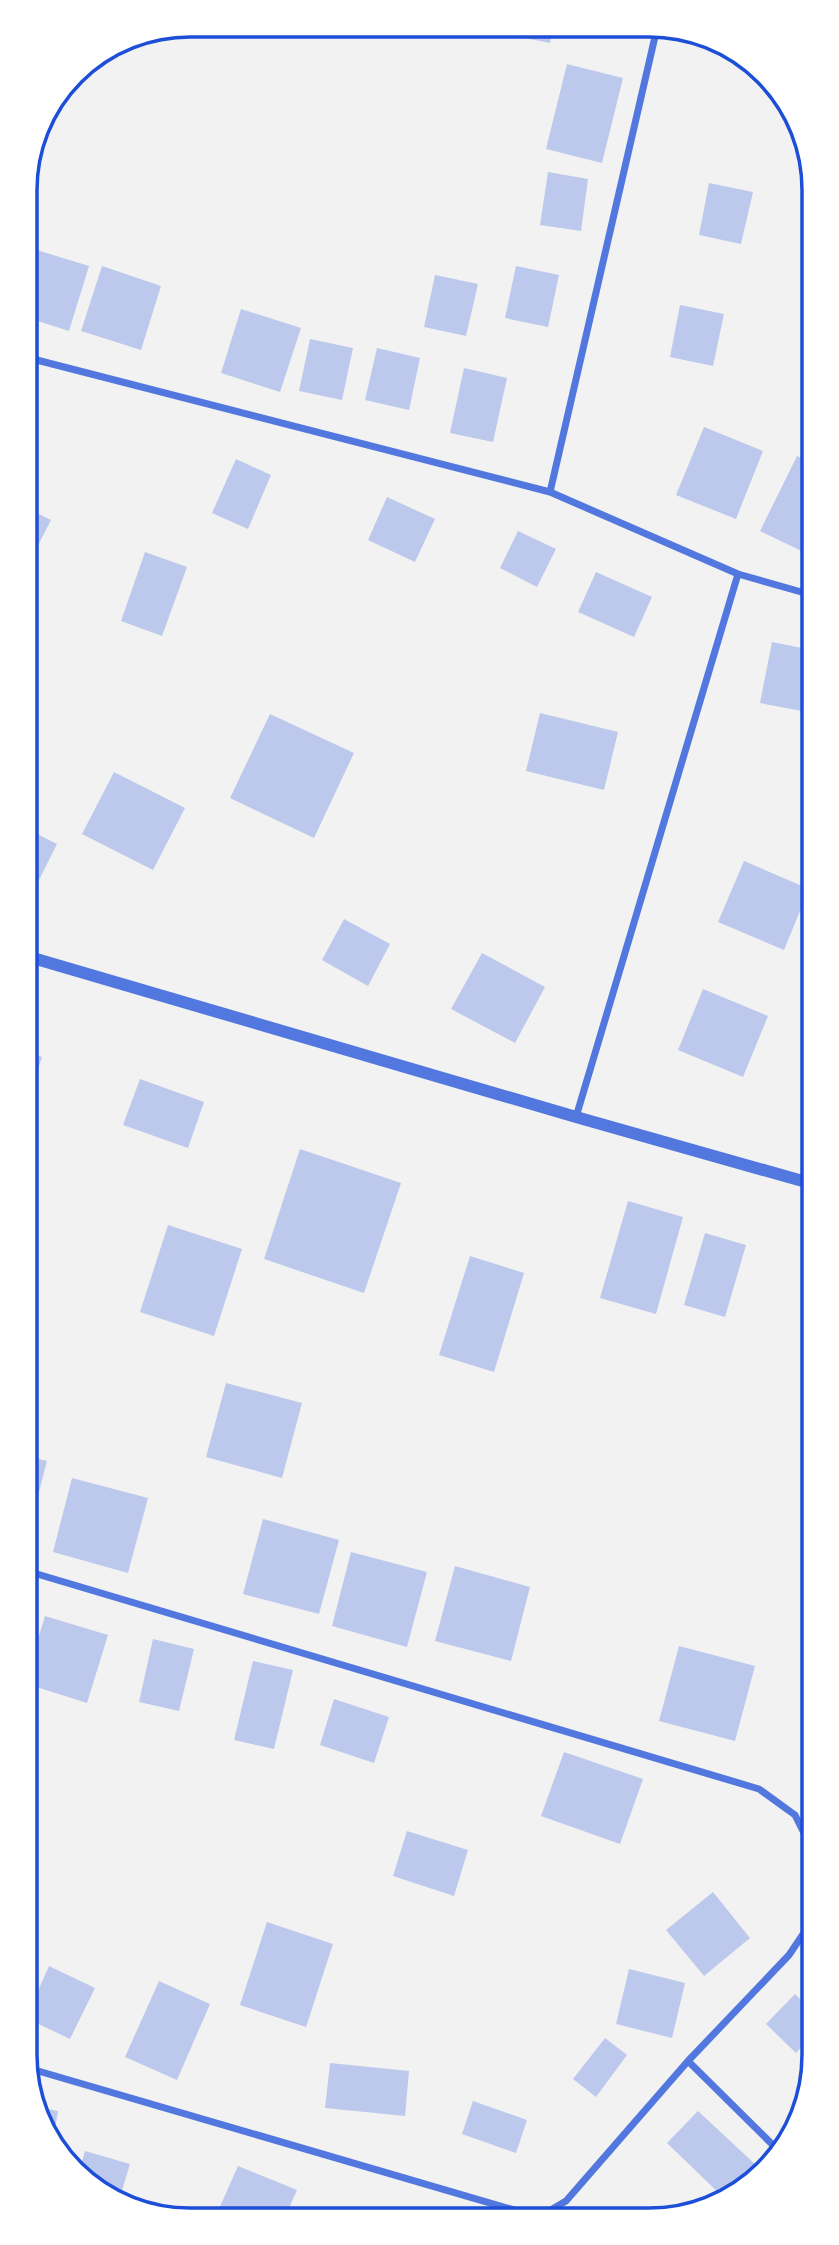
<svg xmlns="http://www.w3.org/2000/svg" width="839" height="2245" font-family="'Fira Sans',sans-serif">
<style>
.building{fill:#bdc9ec}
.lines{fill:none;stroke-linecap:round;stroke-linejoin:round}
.minor{stroke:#5277de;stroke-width:7}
.tertiary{stroke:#5277de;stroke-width:12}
.rim{fill:none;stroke:#1d4ed8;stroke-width:3.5}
</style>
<rect width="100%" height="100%" fill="#f2f2f2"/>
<path class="building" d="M496,27H553L550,43L494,32Z
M567,64L623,78L602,163L546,149Z
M45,112L51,113L38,175L27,172L41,117Z
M548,172L588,179L581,231L540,225Z
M709,183L753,192L741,244L699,235Z
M30,248L89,266L69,331L25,317V262Z
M102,266L161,286L141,350L81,331Z
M516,266L559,275L548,327L505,318Z
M435,275L478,284L466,336L424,327Z
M680,305L724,314L713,366L670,357Z
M241,309L301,328L280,392L221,373Z
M310,339L353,348L342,400L299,391Z
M377,348L420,358L409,410L365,400Z
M464,368L507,378L493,442L450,433Z
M704,427L763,451L736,519L676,495Z
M797,456L812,463V556L760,531Z
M236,459L271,475L248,529L212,513Z
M387,497L435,519L415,562L368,540Z
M25,507L51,520L25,571Z
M518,531L556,549L537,587L500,568Z
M145,552L187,567L162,636L121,621Z
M596,572L652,597L634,637L578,612Z
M772,642L812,650V713L760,703Z
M540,713L618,732L604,790L526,771Z
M270,714L354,753L314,838L230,798Z
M114,772L185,808L153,870L82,834Z
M31,831L57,844L26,906V841Z
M744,861L809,889L784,950L718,922Z
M344,919L390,944L368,986L322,960Z
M482,953L545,987L515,1043L451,1009Z
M703,989L768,1016L743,1077L678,1050Z
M26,1051L42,1057L27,1101H26Z
M812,1052L813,1053V1091L801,1088Z
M140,1079L204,1102L188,1148L123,1125Z
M300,1149L401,1183L364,1293L264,1259Z
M628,1201L683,1217L656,1314L600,1298Z
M168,1225L242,1249L214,1336L140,1312Z
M705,1233L746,1245L725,1317L684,1305Z
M470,1256L524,1273L494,1372L439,1355Z
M226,1383L302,1403L282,1478L206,1457Z
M27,1456L47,1461L28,1534H27Z
M72,1478L148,1498L128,1573L53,1552Z
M263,1519L339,1540L319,1614L243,1594Z
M351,1552L427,1572L407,1647L332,1626Z
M455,1566L530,1587L511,1661L435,1641Z
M45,1616L108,1635L87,1703L27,1684V1675Z
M153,1639L194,1649L179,1711L139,1702Z
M679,1646L755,1666L735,1741L659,1721Z
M253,1661L293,1670L274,1749L234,1740Z
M334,1699L389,1717L374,1763L320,1745Z
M564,1752L643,1779L620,1844L541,1816Z
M407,1831L468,1850L454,1896L393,1876Z
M713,1892L750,1938L704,1976L666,1930Z
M267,1922L333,1944L306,2027L240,2005Z
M49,1966L95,1988L70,2039L28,2019V2013Z
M629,1969L685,1983L672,2038L616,2024Z
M159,1981L210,2004L177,2080L125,2057Z
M795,1994L814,2013V2034L796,2053L766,2024Z
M605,2038L627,2055L596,2097L573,2079Z
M330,2063L409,2071L405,2116L325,2108Z
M473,2101L527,2120L516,2153L462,2134Z
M38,2107L58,2111L54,2136Z
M698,2111L757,2166L725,2199L667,2143Z
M85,2151L130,2164L120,2197L78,2175Z
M238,2166L297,2190L285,2217H233L218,2211Z"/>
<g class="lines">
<path class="minor" d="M25,357L550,492L738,574
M550,492L657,28
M576,1117L738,574L812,595
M27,1571L759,1789L795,1815L814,1853
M688,2061L781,2153
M28,2068L521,2212L549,2211L566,2201L688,2061L789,1955L814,1918"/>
<path class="tertiary" d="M26,956L576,1117L813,1184"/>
</g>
<path d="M0 0H839V2245H0ZM190 37H649A153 153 0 0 1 802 190V2055A153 153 0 0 1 649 2208H190A153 153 0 0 1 37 2055V190A153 153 0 0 1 190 37Z" fill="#fff" fill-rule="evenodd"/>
<path class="rim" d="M190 37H649A153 153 0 0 1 802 190V2055A153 153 0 0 1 649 2208H190A153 153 0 0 1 37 2055V190A153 153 0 0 1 190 37Z"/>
</svg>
